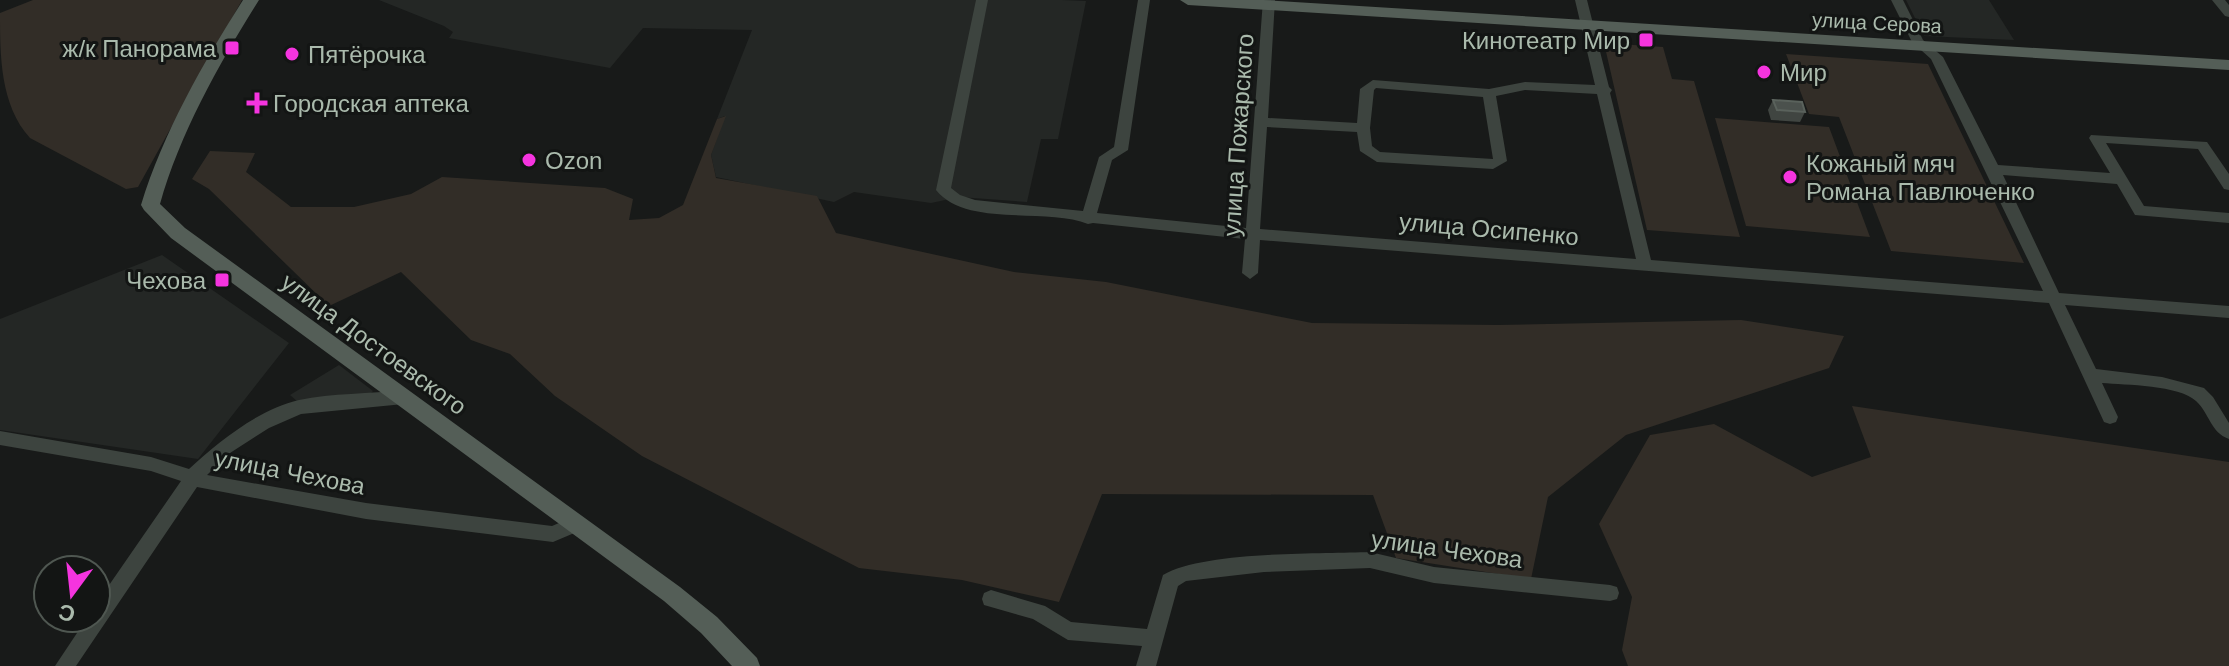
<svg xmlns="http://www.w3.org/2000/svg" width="2229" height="666" font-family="Helvetica,sans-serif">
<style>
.built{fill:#242725}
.green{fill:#322d27}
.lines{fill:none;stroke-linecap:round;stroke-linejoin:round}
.minor{fill:#3d443f;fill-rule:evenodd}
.major{fill:#545e57;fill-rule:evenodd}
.wall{fill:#404541}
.building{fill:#4b514d;stroke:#5a625c;stroke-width:2}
.poi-dot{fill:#f534df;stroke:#131514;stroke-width:3}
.labels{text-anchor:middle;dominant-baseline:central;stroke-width:6;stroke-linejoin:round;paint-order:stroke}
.far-street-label{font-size:20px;fill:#aabaac;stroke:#131514}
.poi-label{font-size:24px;fill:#aabaac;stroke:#131514;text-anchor:start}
.street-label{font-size:24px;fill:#aabaac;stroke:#131514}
</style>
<rect width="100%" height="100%" fill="#181a19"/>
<path class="built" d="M379,0H1062L1086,1L1058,139H1041L1027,202L959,197L931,203L854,192L834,202L716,177L711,155L725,116L717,119L752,30L643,28L610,68L449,38L453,32L444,26Z
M1906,0H1989L2014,40L1924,36Z
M162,255L289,343L198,459L0,430V319Z
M339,365L373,391L367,397L298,402L290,395Z"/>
<path class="green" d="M33,0H242L138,187L126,189L30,138C0,105 0,55 0,13Z
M1604,43L1663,47L1672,79L1694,81L1740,237L1647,230Z
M1786,54L1928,64L2024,263L1891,251L1839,117L1809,114Z
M726,116L711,155L716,178L817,196L836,233L1014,272L1106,282L1312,323L1498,325L1741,320L1844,336L1829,368L1626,435L1548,497L1531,579L1396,558L1373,495L1102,494L1059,602L962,580L859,568L642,456L555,396L510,354L471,340L401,272L329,306L209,189L192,179L210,151L255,153L246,172L291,207H354L411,194L442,177L605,188L633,199L629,220L659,218L683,205L717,119Z
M1715,118L1829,127L1870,237L1746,226Z
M1852,406L2229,462V666H1628L1622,650L1632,597L1599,524L1650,435L1714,424L1812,477L1871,457Z"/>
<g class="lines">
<path class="minor" d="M976,0H988L951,188L960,195L975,200L1083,211L1099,157L1114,147L1138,0H1150L1128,150L1112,160L1097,213L1246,228L1263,0H1275L1268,118L1357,123L1360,89L1373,80L1489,89L1525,82L1595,85L1575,0H1587L1609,87L1612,90L1610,93L1651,260L2043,291L1931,59L1912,42L1891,0H1903L1923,40L1943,57L1998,165L2110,173L2089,138L2091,135L2207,142L2229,174V190L2224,189L2198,149L2106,143L2144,206L2229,213V223L2135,215L2117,184L2003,175L2059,293L2229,306V318L2065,305L2096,369L2162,377L2204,388L2213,397L2229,423V439C2210,432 2210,414 2196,401C2179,385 2126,385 2102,383L2118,417L2116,422L2110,424L2104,422L2049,303L1260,240L1258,273L1250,279L1242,273L1245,239L1093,223L1088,224C1047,207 966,228 936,190ZM1376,88L1483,97L1493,159L1380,152L1372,146L1370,128L1374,90ZM1525,90L1597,94L1636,259L1260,229L1267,127L1357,132L1360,151L1377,162L1493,169L1507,161L1496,96Z
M2212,0H2225L2229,5V17L2225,16Z
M404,390L410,392L412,397L410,402L404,404L301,414L269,428L230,453L207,475L366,503L552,526L573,517L579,519L582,525L579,531L553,542L366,519L197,487L76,666H55L87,618H96V604L181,481L151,471L0,445V431L151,457L189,469C218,442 259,409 299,400C332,393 370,394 404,390Z
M1370,552L1434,567L1610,585L1617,587L1619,593L1617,599L1610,601L1434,583L1370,568L1264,572L1186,581L1178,586L1156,666H1136L1142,646L1068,640L1033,619L984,605L982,599L984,593L991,590L1045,606L1071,622L1147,629L1163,575C1203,551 1320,554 1370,552Z"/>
<path class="major" d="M243,0H259C220,62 180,133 160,204L185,228L680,587L717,617L757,658L760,666H732L701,633L664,601L171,238L144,210L141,205C163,133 203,63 243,0Z
M1180,0H1263L2229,60V70L1188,5Z"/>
</g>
<path class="wall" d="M1773,100L1805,112L1800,122L1771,120L1768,110Z"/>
<path class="building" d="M1773,100L1802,102L1805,112L1777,110Z"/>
<g class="poi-dot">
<rect x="1638" y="32" width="16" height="16" rx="4"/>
<rect x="224" y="40" width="16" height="16" rx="4"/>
<circle cx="292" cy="54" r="8"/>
<circle cx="1764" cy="72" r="8"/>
<path d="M253 91h8v8h8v8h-8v8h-8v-8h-8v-8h8z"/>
<circle cx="529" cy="160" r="8"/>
<circle cx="1790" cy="177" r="8"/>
<rect x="214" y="272" width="16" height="16" rx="4"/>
</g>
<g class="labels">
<g class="far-street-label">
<text transform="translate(1877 23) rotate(3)">улица Серова</text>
</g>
<g class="poi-label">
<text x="1630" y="40" text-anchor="end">Кинотеатр Мир</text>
<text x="216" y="48" text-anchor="end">ж/к Панорама</text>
<text x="308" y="54">Пятёрочка</text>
<text x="1780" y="72">Мир</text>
<text x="273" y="103">Городская аптека</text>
<text x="545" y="160">Ozon</text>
<text x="1806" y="163">Кожаный мяч<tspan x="1806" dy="28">Романа Павлюченко</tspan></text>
<text x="206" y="280" text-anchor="end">Чехова</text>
</g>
<g class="street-label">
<text transform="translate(1238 135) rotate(-86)">улица Пожарского</text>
<text transform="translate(1489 229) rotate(5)">улица Осипенко</text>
<text transform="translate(374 344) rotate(36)">улица Достоевского</text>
<text transform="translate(290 472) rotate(11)">улица Чехова</text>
<text transform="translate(1447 549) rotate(8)">улица Чехова</text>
</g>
</g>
<g transform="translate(72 594) rotate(195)"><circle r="38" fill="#131514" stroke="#4f5751" stroke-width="2"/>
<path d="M0-6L14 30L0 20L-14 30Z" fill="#f534df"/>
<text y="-12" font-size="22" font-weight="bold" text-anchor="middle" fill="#aabaac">С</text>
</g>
</svg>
